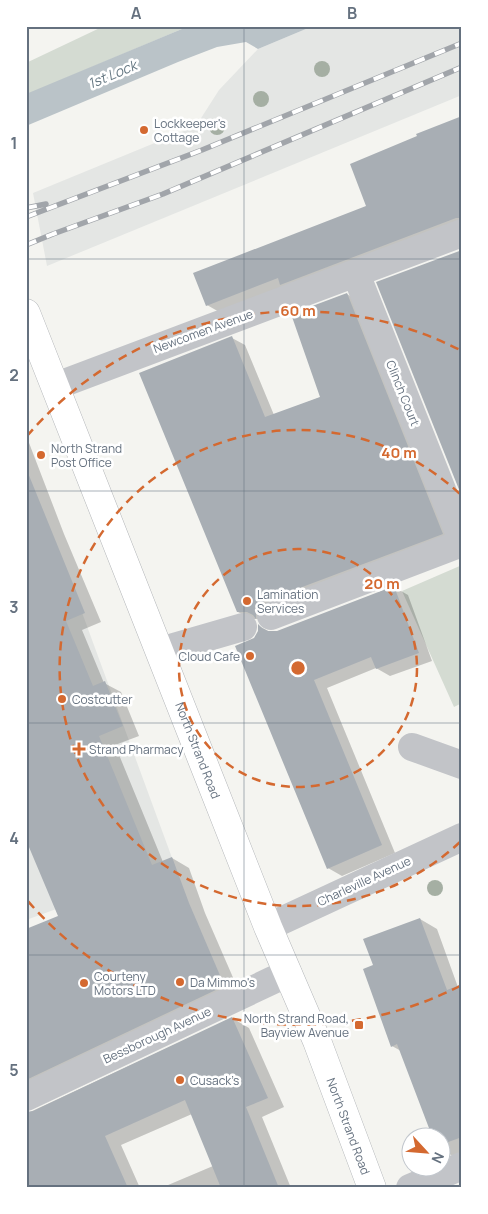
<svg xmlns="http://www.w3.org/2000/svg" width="488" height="1214" font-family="Manrope,sans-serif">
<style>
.built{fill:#e4e6e4}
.green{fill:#d4dbd2}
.water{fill:#bac3c8}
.shadow{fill:#0003}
.building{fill:#a8aeb4}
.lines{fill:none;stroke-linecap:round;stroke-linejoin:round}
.major-casing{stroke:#b3b6b9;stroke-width:29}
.minor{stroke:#c2c4c8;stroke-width:28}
.major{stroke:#fff;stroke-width:28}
.rail-casing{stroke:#a1a5aa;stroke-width:5.5}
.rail{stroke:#fff;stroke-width:4;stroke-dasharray:11;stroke-linecap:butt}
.tree{fill:#a5afa3}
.grid{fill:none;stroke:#65717f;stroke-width:1;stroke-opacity:0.55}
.ring{fill:none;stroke:#d46930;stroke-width:2.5;stroke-dasharray:9 6}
.poi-dot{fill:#d46930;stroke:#fff;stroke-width:2}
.labels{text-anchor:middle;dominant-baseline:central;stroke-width:5;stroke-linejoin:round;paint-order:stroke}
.poi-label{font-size:12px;fill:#65717f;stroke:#fff;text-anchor:start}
.street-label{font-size:12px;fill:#65717f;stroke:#fff}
.water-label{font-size:14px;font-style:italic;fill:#667883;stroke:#fff}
.centre{fill:#d46930;stroke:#fff;stroke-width:2.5}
.ring-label{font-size:15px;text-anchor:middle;font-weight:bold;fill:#d46930;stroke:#fff;stroke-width:5;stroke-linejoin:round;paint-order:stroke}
.neatline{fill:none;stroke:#65717f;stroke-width:2}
.grid-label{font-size:16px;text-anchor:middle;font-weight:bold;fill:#65717f}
</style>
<rect width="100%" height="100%" fill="#f4f4f0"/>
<path class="built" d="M313,26H462V95L47,266L33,193L196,126L219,90L258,49Z
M62,558L175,866L26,920V572Z"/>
<path class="green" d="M104,26H189L26,95V63Z
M462,565V703L454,707L402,591Z"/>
<path class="water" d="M189,26H313L258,49L246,42L217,47L178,62L26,126V94Z"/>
<path class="shadow" d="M462,123V229L221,313L207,305L367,207Z
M347,294L360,302L455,541L258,619H251L238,612L232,338L245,345L274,415L321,397Z
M26,435L64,534L101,622L82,630L104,683L121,692L139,736L115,745L163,862L172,858L189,868L205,913L238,989L27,1105L28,1113L232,1018L249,1028L284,1107L262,1117L291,1188H161L213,1166L192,1114L121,1145L140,1188H26V932L59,917L26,836Z
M394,587L408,595L432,661L390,676L376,668L327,688L395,853L342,876L328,868L255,639L259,632V626L270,632H277Z
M420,919L437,929L459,990L462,991V1153L453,1156L440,1149V1136H433L401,1051L392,1046L375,966Z"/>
<path class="building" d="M462,116V218H456L280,285L278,278L206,306L193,273L366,206L350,164L417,136L416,134Z
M462,250V497L376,282Z
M347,293L443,534L265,601L259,607L256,613V619L253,615L247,612H237L139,373L232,336L265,417L320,397L291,314Z
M28,473L85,613L66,621L93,686L105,681L123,726L99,736L152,865L172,857L189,903L222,980L217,982L220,988L26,1080V929L58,916L26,840Z
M394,586L419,653L376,669L371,657L314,680L382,845L327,869L235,646L254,638L258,631V624L262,628L268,631H277Z
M420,918L447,990L462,984V1137L440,1145V1136H432L397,1044L391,1047L363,969L373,965L363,939Z
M232,1017L268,1098L246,1107L279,1188H221L185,1100L105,1136L128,1188H26V1112L33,1111Z"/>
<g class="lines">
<defs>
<g id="major">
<path id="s1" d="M26,313L268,927L317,1041L372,1188"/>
</g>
</defs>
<use href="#major" class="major-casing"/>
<path class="minor" d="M356,274L462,540
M56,386L462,233
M271,616L462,543
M160,651L243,627
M412,747L462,765
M268,927L462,837
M26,1097L288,973
M410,1188L462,1166"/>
<use href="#major" class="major"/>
<defs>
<path id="rail" d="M26,208L46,204
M26,217L202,150L462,43
M26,245L53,234L163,194L462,67"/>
</defs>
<use href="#rail" class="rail-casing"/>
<use href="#rail" class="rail"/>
</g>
<g class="tree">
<circle cx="322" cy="69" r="8"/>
<circle cx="261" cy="99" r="8"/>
<circle cx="217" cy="127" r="8"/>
<circle cx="435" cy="888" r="8"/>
</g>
<path class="grid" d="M244,26V1188M26,259H462M26,491H462M26,723H462M26,955H462"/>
<g class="ring">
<circle cx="298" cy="668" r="119"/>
<path d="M460 842A238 238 0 1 1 460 494"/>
<path d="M460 986A357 357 0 0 1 27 900M27 436A357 357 0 0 1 460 350"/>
</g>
<g class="poi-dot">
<circle cx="144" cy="130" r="5"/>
<circle cx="41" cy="455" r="5"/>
<circle cx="247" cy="601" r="5"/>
<circle cx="250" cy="656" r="5"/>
<circle cx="62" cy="699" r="5"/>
<path d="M76.5 741.5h5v5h5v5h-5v5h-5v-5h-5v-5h5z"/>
<circle cx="180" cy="982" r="5"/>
<circle cx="84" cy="983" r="5"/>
<rect x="354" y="1020" width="10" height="10" rx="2.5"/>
<circle cx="180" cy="1080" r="5"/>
</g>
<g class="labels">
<g class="poi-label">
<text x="154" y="123">Lockkeeper's<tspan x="154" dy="14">Cottage</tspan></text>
<text x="51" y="448">North Strand<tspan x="51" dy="14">Post Office</tspan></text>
<text x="257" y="594">Lamination<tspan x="257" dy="14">Services</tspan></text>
<text x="240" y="656" text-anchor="end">Cloud Cafe</text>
<text x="72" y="699">Costcutter</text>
<text x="89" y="749">Strand Pharmacy</text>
<text x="94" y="976">Courteny<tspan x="94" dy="14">Motors LTD</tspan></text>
<text x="190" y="982">Da Mimmo's</text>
<text x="349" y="1018" text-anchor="end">North Strand Road,<tspan x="349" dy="14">Bayview Avenue</tspan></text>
<text x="190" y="1080">Cusack’s</text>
</g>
<g class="street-label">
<text transform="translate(203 331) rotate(-20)">Newcomen Avenue</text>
<text transform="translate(403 393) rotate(68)">Clinch Court</text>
<text stroke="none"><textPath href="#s1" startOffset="470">North Strand Road</textPath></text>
<text transform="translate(364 881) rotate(-25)">Charleville Avenue</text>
<text transform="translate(157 1035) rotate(-25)">Bessborough Avenue</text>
<text stroke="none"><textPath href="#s1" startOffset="875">North Strand Road</textPath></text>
</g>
<g class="water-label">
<text transform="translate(112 74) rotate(-23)">1st Lock</text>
</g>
</g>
<circle cx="298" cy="668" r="8" class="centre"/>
<g class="ring-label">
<text x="298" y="316">60 m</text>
<text x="399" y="458">40 m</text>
<text x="382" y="589">20 m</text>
</g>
<rect width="488" height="1214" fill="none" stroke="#ffffff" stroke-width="55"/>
<g transform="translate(426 1152) rotate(116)"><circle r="24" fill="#ffffff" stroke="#c1c6cc"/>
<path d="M0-4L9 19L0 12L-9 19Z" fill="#d46930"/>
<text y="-8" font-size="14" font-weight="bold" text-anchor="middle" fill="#65717f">N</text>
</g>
<rect x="28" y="28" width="432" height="1158" class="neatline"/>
<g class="grid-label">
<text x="136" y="19">A</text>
<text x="352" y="19">B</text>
<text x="14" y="149">1</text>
<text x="14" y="381">2</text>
<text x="14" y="613">3</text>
<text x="14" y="844">4</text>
<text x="14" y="1076">5</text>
</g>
</svg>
